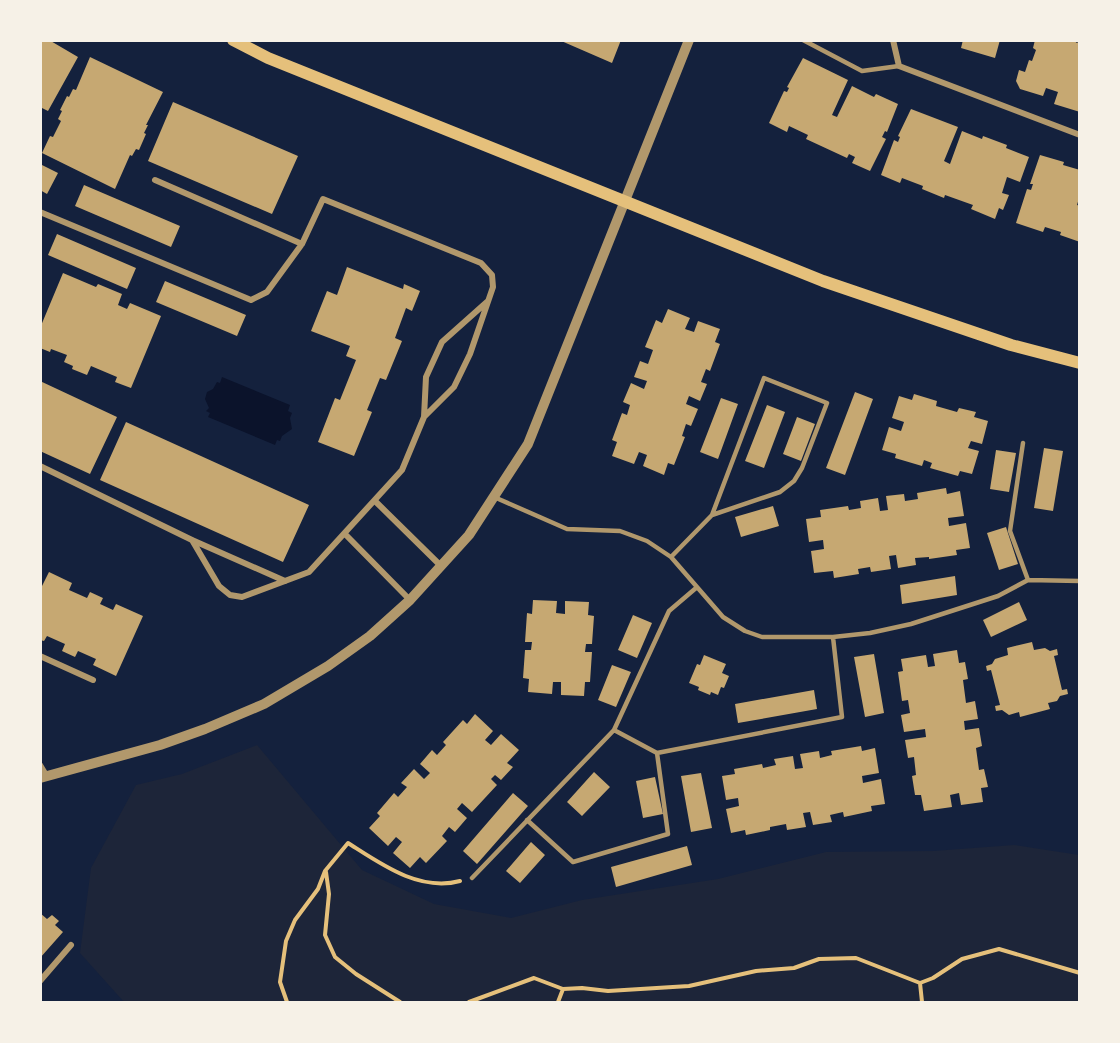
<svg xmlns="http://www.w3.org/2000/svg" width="1120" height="1043" font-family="'Alegreya Sans',sans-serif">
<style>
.green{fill:#1d2539}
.water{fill:#0b132b}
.building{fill:#c6a872}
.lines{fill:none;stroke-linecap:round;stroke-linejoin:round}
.path{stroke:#e5c07b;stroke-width:4}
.service{stroke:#b1986c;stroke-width:4.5}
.minor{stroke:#b1986c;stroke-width:6}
.tertiary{stroke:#b1986c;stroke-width:10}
.secondary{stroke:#e5c07b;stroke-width:12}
</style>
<rect width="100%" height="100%" fill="#14213d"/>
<path class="green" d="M257,745L362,870L434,904L511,918L582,900L718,879L826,852L933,851L1014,845L1079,855V1002H124L80,953L91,868L136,785L182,774Z"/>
<path class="water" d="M222,377L290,405L288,411L292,413L290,418L292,429L282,436L280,441L277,440L275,445L208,417L210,413L206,411L209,408L205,399L207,392L213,389L217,382L220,383Z"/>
<path class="building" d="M40,40H49L78,57L48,111L40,107Z
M559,40H621L612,63Z
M963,40H1000L995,58L961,48Z
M1035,40H1073L1077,43L1080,40V112L1054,104L1058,92L1046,88L1043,96L1020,89L1016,81L1019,70L1025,72L1029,60L1032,61L1036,50L1033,48Z
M90,57L163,92L146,125H148L144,133L146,134L139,150L136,149L132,156L130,155L115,189L42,153L50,136L53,137L61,121L58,119L62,111L60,110L67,96L69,97L73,89L76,90Z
M803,58L848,80L832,115L837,117L852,86L874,97L876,94L898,104L887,132L885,131L882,137L886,139L870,171L852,163L855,157L849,154L847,158L806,139L808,135L789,126L787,132L769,123L784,91L787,92L789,88L787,87Z
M173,102L298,156L272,214L148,161Z
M911,109L958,127L944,161L950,164L962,131L982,139L983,136L1007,145L1006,148L1029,157L1020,182L1007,177L1002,193L1009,195L1003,210L999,208L995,219L971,209L973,205L945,195L944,198L922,189L923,186L902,178L900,183L881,175L894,140L898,142L900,137L898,136Z
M1040,155L1064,162L1063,165L1080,170V195L1077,205L1080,206V242L1060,235L1061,232L1045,227L1043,232L1016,223L1027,189L1031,190L1033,184H1030Z
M40,164L58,173L47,194L40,190Z
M84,185L180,226L171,247L75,206Z
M57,234L136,268L127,289L48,255Z
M347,267L403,289L404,284L420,291L412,311L406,308L395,338L402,341L386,380L380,378L367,410L372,412L354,456L318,442L335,398L340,400L356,360L346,356L350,346L311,331L327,291L337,295Z
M63,273L96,287L98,284L122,294L118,305L127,309L130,303L161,316L131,388L115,382L117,377L91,366L87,375L72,369L73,366L64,362L67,355L51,349L50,352L40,348V328Z
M165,281L246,315L237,336L156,302Z
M668,309L690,318L685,329L694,332L698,321L720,329L715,342L720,344L710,371L706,369L701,382L707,384L700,401L689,396L686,404L698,409L691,426L686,424L682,436L685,437L674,465L668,463L664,475L643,466L647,455L639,452L634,464L612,456L617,442L612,440L622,413L627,415L630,405L623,402L631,383L644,389L647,381L634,377L640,361L648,364L653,350L645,347L656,320L662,323Z
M40,381L117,417L90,474L40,451Z
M855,392L873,399L845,475L826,468Z
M914,394L937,401L936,406L957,412L959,408L976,412L974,417L988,421L982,444L971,441L968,448L979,451L972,474L960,471L958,476L930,468L932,463L924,460L922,466L895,458L896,454L882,450L889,427L901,431L904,422L892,418L899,396L912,400Z
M721,398L738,404L718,459L700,452Z
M767,405L785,412L764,468L745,461Z
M797,417L815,424L801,461L783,454Z
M126,422L309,505L283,562L100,480Z
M1044,448L1063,451L1053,511L1034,508Z
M996,450L1016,453L1009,492L990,489Z
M946,488L947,494L960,491L964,516L948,518L949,526L966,523L970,548L956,550L957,555L929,559V557L915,558L916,565L898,568L896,555L889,556L891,569L871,572L870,567L858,569L859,574L834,578L833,571L814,573L811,551L824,549L823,540L809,542L806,519L821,517L820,510L848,506L849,510L861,508L860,501L878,498L880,511L888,510L886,496L904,494L905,501L918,499L917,493Z
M773,506L779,526L741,537L735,517Z
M1006,527L1018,564L999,570L987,533Z
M49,572L72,583L69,590L87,598L90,592L103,598L100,604L113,610L116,604L143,616L116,676L93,665L96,659L78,651L75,657L62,651L65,644L47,636L44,641L40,640V590Z
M955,576L957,595L902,604L900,585Z
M533,600L557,601L556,613L565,614V601L589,602L588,615L594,616L592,644H586L585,652H592L590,682H585L584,696L561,695V682H553L552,694L528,692L529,679L523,678L525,650H531L532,642H525L527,613L532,614Z
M1019,602L1027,620L991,637L983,620Z
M633,615L652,623L637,658L618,650Z
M1032,642L1034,650L1045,648L1050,651L1057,649L1058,655L1054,656L1062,690L1067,689L1068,694L1060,696L1057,701L1048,703L1050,709L1020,717L1019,712L1009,715L1002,710L996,711L995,706L1000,705L991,670L987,671L986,666L992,664L995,659L1008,655L1007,648Z
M957,650L959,663L965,662L968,679L963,680L966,703L975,701L978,719L964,721L965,730L979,728L982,746L976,748L979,770L984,769L988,787L981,788L983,802L961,805L959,793L950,795L952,807L924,811L921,795H915L912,776L916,775L914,757L908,758L905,740L926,737L925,729L904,732L901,715L910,713L908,700L902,701L898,672L903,671L901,659L926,655L928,667L935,666L933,654Z
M874,654L884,713L865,717L854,657Z
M704,655L726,664L722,673L729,676L724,688L721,687L718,695L711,692L710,695L698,690L699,687L689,683L697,664L700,665Z
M612,665L631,672L616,707L598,700Z
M814,690L817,709L738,723L735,704Z
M475,714L493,731L485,740L491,745L501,734L519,750L507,763L513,767L501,780L495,775L491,779L497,785L472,812L462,803L457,809L467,818L455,832L449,827L442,836L447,841L426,863L420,857L410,868L393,853L402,842L396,837L388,846L369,828L380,816L377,813L394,793L398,797L407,787L401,783L414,769L424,779L430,773L420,764L432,750L437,755L446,745L443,742L463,720L467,724Z
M861,746L862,751L875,748L879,773L862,776L863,783L881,779L885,804L871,806L872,811L844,817L843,812L830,815L832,822L813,825L810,812L803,813L806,827L787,830L786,824L770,827V830L746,835L745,830L731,833L726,809L739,806L738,798L726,800L722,776L735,774L734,769L762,764L763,768L776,765L774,759L793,756L795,769L803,768L800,754L819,751L820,758L832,755L831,751Z
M594,772L610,787L582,816L567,802Z
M701,773L712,828L691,832L681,776Z
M655,777L663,814L643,818L636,781Z
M513,793L528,806L477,864L463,851Z
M531,842L545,855L520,883L506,871Z
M687,846L692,865L616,887L611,867Z
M40,913L47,919L52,915L59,921L55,925L63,932L40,958Z"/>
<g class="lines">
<path class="path" d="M326,872L329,894L325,935L335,957L356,974L400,1002
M920,983L922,1002
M287,1002L280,982L286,941L295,920L318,889L325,871L348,843C381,864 419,892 460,881
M469,1002L534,978L563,989L582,988L608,991L689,986L756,971L794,968L819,959L856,958L920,983L933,978L962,959L999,949L1080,973
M558,1002L563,989"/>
<path class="service" d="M803,40L862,71L899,66
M1023,443L1010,531L1028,580
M494,497L567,529L620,531L647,541L671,557L723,617L745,631L762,637H833L870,633L911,624L998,596L1028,580L1080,581
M671,557L712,515L780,492L794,481L802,468L827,403L764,378L712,515
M657,753L842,717L833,637
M527,820L573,862L668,834L657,753L614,730
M472,878L614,730L669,611L696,588"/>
<path class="minor" d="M893,40L899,66L1080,135
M155,180L302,244
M40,212L251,300L267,292L302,244L323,199L481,263L492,275L493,287L470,354L454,387L424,417
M40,466L192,540L285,581
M375,501L441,566
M345,534L410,600
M192,540L219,586L230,595L242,597L309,572L402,470L424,417L426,377L442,342L488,301
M40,656L93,680
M40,765L46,775
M40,981L71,945"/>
<path class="tertiary" d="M40,778L160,745L205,729L264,704L328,666L370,636L410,600L469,535L528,444L689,40"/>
<path class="secondary" d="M233,40L268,58L823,281L1011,345L1080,363"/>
</g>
<rect width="1120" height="1043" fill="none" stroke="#f6f1e7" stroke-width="84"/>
</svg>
